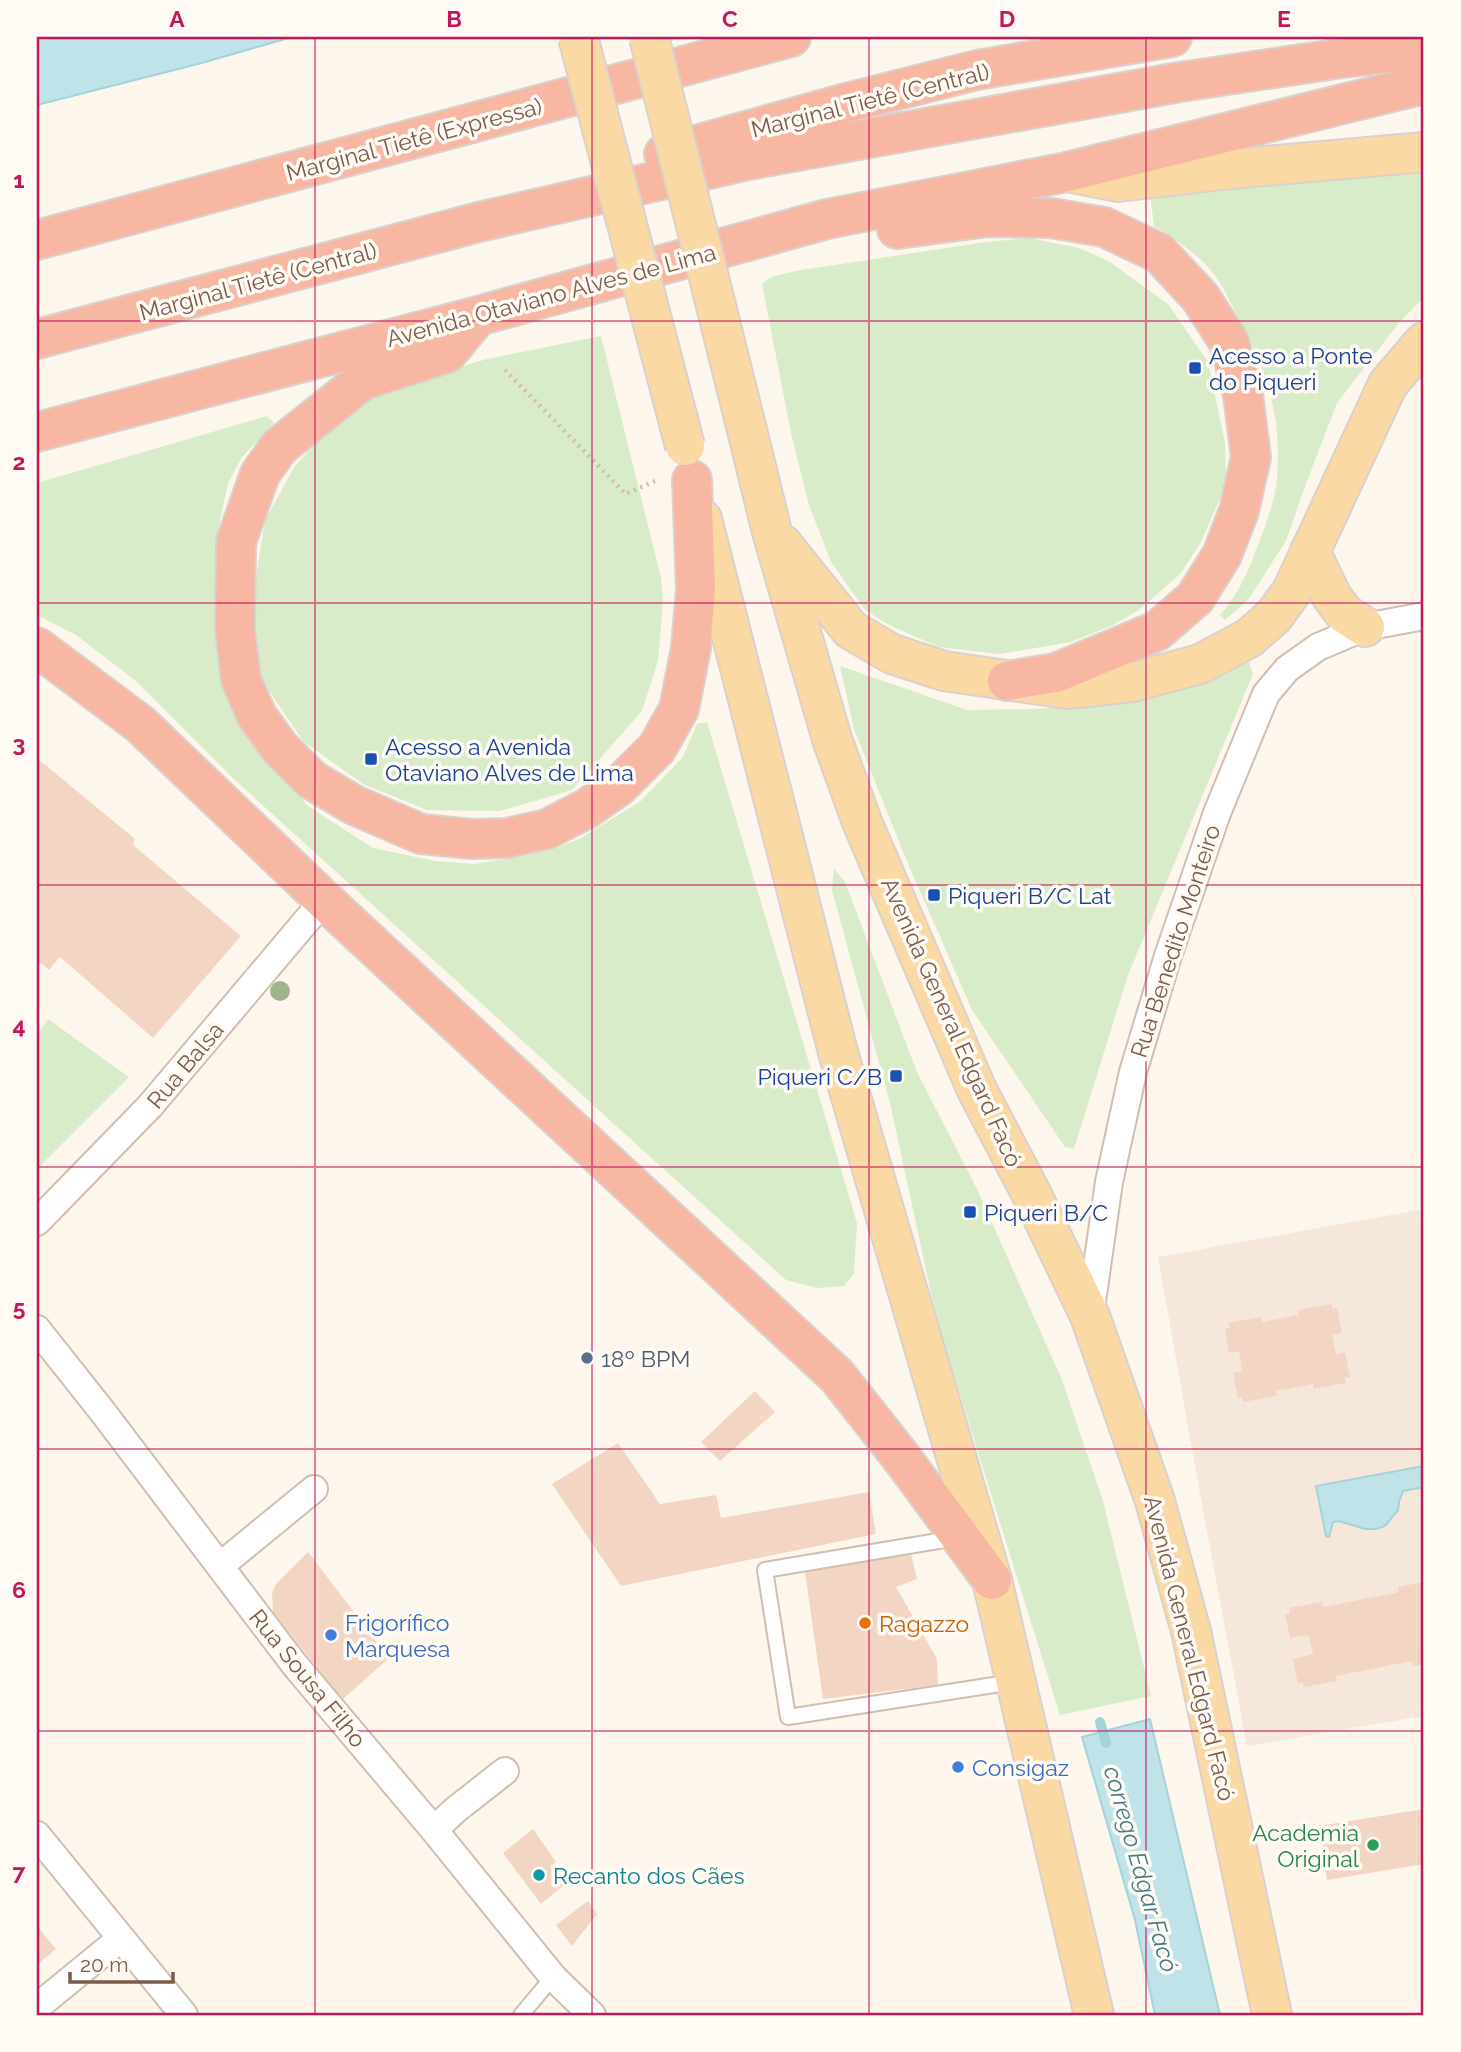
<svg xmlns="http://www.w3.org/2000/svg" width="1461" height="2052" font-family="Raleway,sans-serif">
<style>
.residential{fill:#f5e8da}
.green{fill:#d8ecc9}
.water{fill:#bfe3e8;stroke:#a5d3da;stroke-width:2}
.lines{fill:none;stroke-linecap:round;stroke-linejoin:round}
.stream{stroke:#a5d3da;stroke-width:10}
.building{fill:#f3d5c3}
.lane-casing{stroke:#d1beb0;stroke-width:18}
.street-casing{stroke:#d1beb0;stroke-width:30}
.primary-casing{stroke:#dad1cd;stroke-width:42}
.highway-casing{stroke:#dad1cd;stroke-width:42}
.path{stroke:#d9b8a5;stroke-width:4.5;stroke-dasharray:2 5;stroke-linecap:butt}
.lane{stroke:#fff;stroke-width:14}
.street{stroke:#fff;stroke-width:26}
.primary{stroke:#fbd9a5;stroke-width:38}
.highway{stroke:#f7b7a3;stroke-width:38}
.primary-bridge-casing{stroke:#dad1cd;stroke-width:42;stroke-linecap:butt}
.primary-bridge{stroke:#fbd9a5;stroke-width:38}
.tree{fill:#a0b28e}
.grid{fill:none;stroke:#c2185b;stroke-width:2;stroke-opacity:0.55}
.transit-dot{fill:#1a4fb4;stroke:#fffaf3;stroke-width:2.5}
.service-dot{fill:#5c6f8a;stroke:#fffaf3;stroke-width:2.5}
.food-dot{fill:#e8710a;stroke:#fffaf3;stroke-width:2.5}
.shop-dot{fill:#3f7fe0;stroke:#fffaf3;stroke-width:2.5}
.leisure-dot{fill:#2e9e5b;stroke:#fffaf3;stroke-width:2.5}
.culture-dot{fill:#0f9aa8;stroke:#fffaf3;stroke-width:2.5}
.labels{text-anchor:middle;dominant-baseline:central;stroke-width:7;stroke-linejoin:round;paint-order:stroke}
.street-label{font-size:23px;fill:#7a5c4d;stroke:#fffaf3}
.transit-label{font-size:23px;fill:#164399;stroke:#fffaf3;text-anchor:start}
.service-label{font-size:23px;fill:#4e5e75;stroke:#fffaf3;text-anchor:start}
.shop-label{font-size:23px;fill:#366cbe;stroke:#fffaf3;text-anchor:start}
.food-label{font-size:23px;fill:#c56008;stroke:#fffaf3;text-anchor:start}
.leisure-label{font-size:23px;fill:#27864d;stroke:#fffaf3;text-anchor:end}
.culture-label{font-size:23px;fill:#0d838f;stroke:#fffaf3;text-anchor:start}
.water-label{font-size:24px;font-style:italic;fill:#437c86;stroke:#fffaf3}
.neatline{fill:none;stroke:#c2185b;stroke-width:2.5}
.grid-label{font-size:23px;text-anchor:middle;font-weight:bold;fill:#c2185b}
</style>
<rect width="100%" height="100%" fill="#fdf6ec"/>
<path class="residential" d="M1424,1209V1716L1247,1746L1198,1483L1158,1257Z"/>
<path class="green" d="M1424,171V297L1398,324L1337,403L1304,489L1286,541L1248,600L1225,620L1220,615C1238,595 1249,570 1258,545C1266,523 1275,502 1277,478C1282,415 1267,374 1239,319C1232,307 1227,293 1219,281C1205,259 1176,239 1154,226L1150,195Z
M1030,238L1079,248L1110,262L1168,304L1208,362L1225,443L1226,484L1201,542L1181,573L1139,610L1113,625L1071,642L999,654L939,647L891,626L865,610L831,562L809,505L791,433L762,284L771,277L795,271L986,242Z
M601,336L661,578L663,600L658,661L642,711L572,790L500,811L427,810L363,784L303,741L261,679L253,596L265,520L295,466L343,414L410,381L487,359Z
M267,416L274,423L242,457L228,483L215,544L217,611L259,745L308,806L373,848L435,861L474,864L528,855L556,848L579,839L641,801L683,757L697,724L707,722L857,1223L854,1274L844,1286L817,1288L786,1280L234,779L136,681L76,635L37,615V483Z
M1249,662L1253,674L1128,975L1074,1149L1065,1147L972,1010L903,852L854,729L840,666L967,710L1039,709L1170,691L1236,663Z
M834,869L845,882L917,1072L977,1189L1062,1380L1103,1501L1151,1696L1060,1715L937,1321L891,1107L832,890Z
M48,1019L129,1077L37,1169V1034Z"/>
<path class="water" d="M37,37H292L198,64L37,105Z
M1424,1466V1487L1403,1491L1399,1502L1398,1510L1385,1526L1376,1529H1365L1339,1521L1333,1522L1329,1537L1326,1536L1316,1486Z
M1150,1719L1220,2015H1155L1135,1920L1082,1737Z"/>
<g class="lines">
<path class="stream" d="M1100,1722L1106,1743"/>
</g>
<path class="building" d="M37,758L135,839L133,845L241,936L153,1038L60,957L49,970L37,960Z
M1332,1304V1308H1337L1342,1333L1332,1335L1336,1354L1345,1352L1350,1377L1345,1378L1346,1383L1314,1389L1313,1384L1276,1391L1277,1396L1243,1402L1242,1397L1238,1398L1233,1373L1242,1371L1239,1351L1229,1353L1225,1328H1230L1228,1323L1261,1317L1262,1322L1299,1315L1298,1310Z
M755,1391L775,1412L720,1461L701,1442Z
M618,1443L660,1504L716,1495L721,1518L869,1492L876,1534L621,1586L552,1484Z
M308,1552L389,1658L342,1700L273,1612L272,1593L276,1584Z
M911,1554L917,1579L896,1587L937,1659L938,1685L823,1699L804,1565Z
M1424,1582V1613L1423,1614L1424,1664L1413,1666L1412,1661L1336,1676L1337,1681L1304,1687L1303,1682L1298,1683L1293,1659L1313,1654L1309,1635L1290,1638L1285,1614L1290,1613L1289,1608L1322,1602L1323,1607L1399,1592L1398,1587Z
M1424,1809V1864L1327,1880L1319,1826Z
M533,1829L556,1862L550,1866L564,1885L541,1904L503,1853Z
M588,1901L597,1914L572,1946L556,1925Z
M37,1926L56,1949L37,1965Z"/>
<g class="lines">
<defs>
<path id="lane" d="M956,1538L765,1570L788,1717L1013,1682
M521,2015L553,1977"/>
<path id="street" d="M37,1222L150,1106L324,900
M1090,1316L1109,1182L1133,1072L1168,956L1217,813L1266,694L1287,669L1318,647L1365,627L1424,616
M37,1329L102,1411L294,1664L434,1830L553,1977L592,2015
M220,1566L314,1489
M434,1830L454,1811L505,1771
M37,1835L184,2015
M37,2007L120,1939"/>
<path id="primary" d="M1067,172L1118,182L1231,169L1424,152
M747,430L772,532L832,739L862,822L977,1090L1032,1195L1090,1316L1155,1501L1191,1631L1272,2015
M702,519L838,1052L992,1580L1094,2015
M782,544L851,630L892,654L944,671L1068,689L1133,682L1200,664L1249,638L1274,616L1292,591L1388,384L1424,342
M1310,551L1332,597L1345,614L1365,627"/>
<path id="highway" d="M664,154L846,103L977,70L1172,37
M897,229L988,217L1051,218L1104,227L1159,253L1200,297L1229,342L1243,395L1251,457L1239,511L1222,555L1195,598L1157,631L1056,673L1007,681
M37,240L791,37
M478,316L447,353L363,380L279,447L260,474L236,542L235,629L241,680L257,716L280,748L312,780L354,805L421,834L472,839L507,838L547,829L586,809L619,786L657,748L679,709L691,648L696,589L692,480
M37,339L479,222L748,160L1180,82L1342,58L1424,49
M37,432L478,316L827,219L1067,172L1424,84
M37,647L140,724L324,900L837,1376L901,1457L992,1580"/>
</defs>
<use href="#lane" class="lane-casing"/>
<use href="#street" class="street-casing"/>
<use href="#primary" class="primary-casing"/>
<use href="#highway" class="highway-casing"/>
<path class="path" d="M505,370L626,494L655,481"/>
<use href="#lane" class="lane"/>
<use href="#street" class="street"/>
<use href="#primary" class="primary"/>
<use href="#highway" class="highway"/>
<defs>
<path id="primary-bridge" d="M578,37L685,446
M649,37L747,430"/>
</defs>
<use href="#primary-bridge" class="primary-bridge-casing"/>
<use href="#primary-bridge" class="primary-bridge"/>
</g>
<circle class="tree" cx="280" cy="991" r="10"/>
<path class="grid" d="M315,37V2015M592,37V2015M869,37V2015M1146,37V2015M37,321H1424M37,603H1424M37,885H1424M37,1167H1424M37,1449H1424M37,1731H1424"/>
<g class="transit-dot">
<rect x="1188" y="361" width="14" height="14" rx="3.5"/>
<rect x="364" y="752" width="14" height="14" rx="3.5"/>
<rect x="927" y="888" width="14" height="14" rx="3.5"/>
<rect x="889" y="1069" width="14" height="14" rx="3.5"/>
<rect x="963" y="1205" width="14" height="14" rx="3.5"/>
</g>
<circle class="service-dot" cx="587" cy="1358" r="7"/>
<circle class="food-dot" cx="865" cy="1623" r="7"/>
<g class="shop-dot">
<circle cx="331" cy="1635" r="7"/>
<circle cx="958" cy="1767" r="7"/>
</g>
<circle class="leisure-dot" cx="1373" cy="1845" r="7"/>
<circle class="culture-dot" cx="539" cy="1875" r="7"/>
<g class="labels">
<g class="street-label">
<text transform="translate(870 100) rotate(-14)">Marginal Tietê (Central)</text>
<text transform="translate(414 139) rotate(-15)">Marginal Tietê (Expressa)</text>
<text transform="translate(258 281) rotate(-15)">Marginal Tietê (Central)</text>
<text transform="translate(551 295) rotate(-15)">Avenida Otaviano Alves de Lima</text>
<text transform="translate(1175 941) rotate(-72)">Rua Benedito Monteiro</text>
<text transform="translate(952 1022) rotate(66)">Avenida General Edgard Facó</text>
<text transform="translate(185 1065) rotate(-50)">Rua Balsa</text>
<text transform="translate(1190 1648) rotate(76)">Avenida General Edgard Facó</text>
<text transform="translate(308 1678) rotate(51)">Rua Sousa Filho</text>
</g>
<g class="transit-label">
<text x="1209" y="355">Acesso a Ponte<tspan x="1209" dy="26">do Piqueri</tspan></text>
<text x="385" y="746">Acesso a Avenida<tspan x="385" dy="26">Otaviano Alves de Lima</tspan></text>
<text x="948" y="895">Piqueri B/C Lat</text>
<text x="882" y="1076" text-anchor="end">Piqueri C/B</text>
<text x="984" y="1212">Piqueri B/C</text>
</g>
<g class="service-label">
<text x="601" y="1358">18º BPM</text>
</g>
<g class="shop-label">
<text x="345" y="1622">Frigorífico<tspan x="345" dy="26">Marquesa</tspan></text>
<text x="972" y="1767">Consigaz</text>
</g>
<g class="food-label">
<text x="879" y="1623">Ragazzo</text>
</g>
<g class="leisure-label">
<text x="1359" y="1832">Academia<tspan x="1359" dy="26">Original</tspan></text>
</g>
<g class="culture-label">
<text x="553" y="1875">Recanto dos Cães</text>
</g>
<g class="water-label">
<text transform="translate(1141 1869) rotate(74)">corrego Edgar Facó</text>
</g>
</g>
<rect width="1461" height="2052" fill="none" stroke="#fffaf3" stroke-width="77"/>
<path d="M70 1972v10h103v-10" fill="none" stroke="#7a5c4d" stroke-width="3.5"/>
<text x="80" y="1972" font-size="21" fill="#7a5c4d" stroke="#fffaf3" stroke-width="5" paint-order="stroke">20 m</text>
<rect x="38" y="38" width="1384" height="1976" class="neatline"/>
<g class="grid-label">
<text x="177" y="27">A</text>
<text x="454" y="27">B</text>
<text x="730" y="27">C</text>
<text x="1007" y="27">D</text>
<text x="1284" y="27">E</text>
<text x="19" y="188">1</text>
<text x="19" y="470">2</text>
<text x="19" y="752">3</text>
<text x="19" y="1034">4</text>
<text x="19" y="1316">5</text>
<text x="19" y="1598">6</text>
<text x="19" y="1880">7</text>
</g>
</svg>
